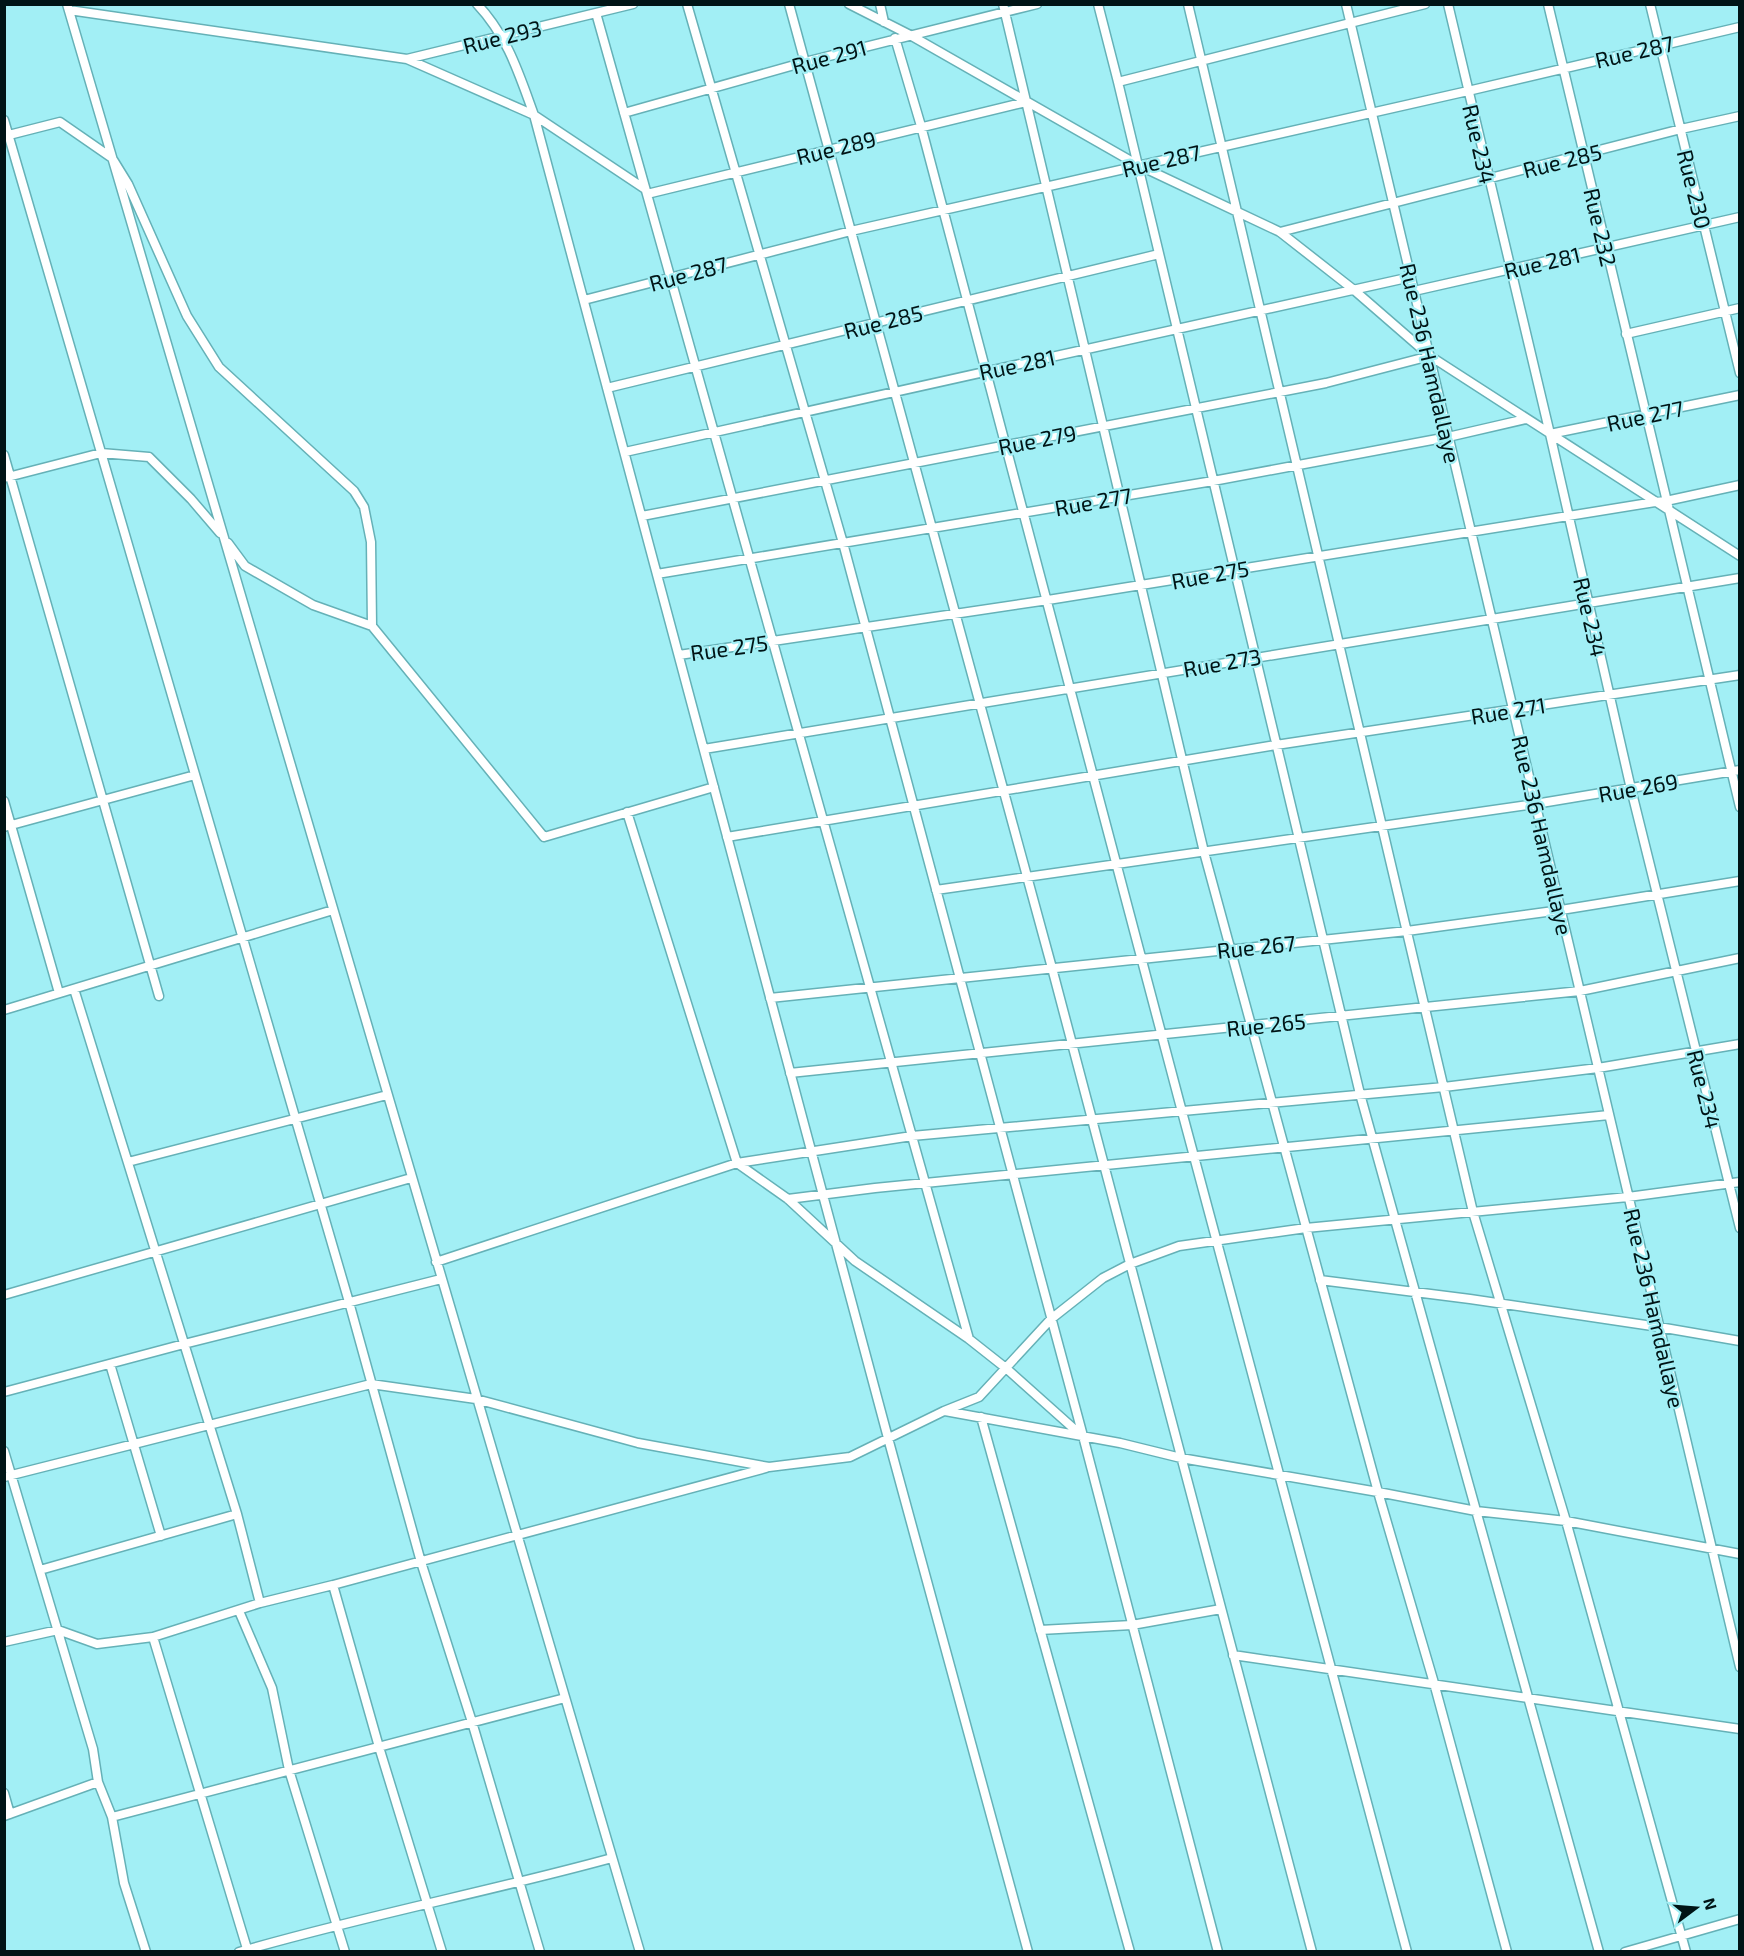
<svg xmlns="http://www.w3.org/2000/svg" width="1744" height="1956" font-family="'Exo 2',sans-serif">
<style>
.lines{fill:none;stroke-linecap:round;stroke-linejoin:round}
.street-casing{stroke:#65b1b7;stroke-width:11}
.street{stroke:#fff;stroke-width:8}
.labels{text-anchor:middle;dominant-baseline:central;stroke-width:4.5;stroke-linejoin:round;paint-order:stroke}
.street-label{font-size:22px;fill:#001416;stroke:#a2eff5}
</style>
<rect width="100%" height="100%" fill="#a2eff5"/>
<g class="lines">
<defs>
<path id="street" d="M67,4L640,1952
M477,4C508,37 519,74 534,115L888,1438L1028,1952
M687,4L843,543L1083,1436L1218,1952
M789,4L1052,968L1312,1952
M849,4L910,35L1138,165L1280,232L1354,290L1430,356L1740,556
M880,4L884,22
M1003,4L1204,852L1378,1492L1434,1683L1507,1952
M1098,4L1118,82L1360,1094L1599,1952
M1188,4L1473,1212L1566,1521L1686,1952
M1346,4L1740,1667
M1448,4L1550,434L1631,789L1740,1228
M1548,4L1740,807
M1650,4L1740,373
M69,10L407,59L534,115L645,189
M596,13L969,1339
M895,38L921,126C1084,735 1241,1344 1407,1952
M407,59L633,4
M1118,82L1425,4
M624,113L805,62L1037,4
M4,120L349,1302L421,1562L472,1722L540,1952
M5,136L60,122L112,158L128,184L187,316L219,367L354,491L364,507L371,542L372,626
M647,194L1026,102
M1280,232L1681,129L1740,116
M1414,291L1740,217
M584,300L851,231L1468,91L1740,27
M1626,334L1740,308
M607,388L1159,254
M1550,434L1740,395
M625,452L1411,277
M4,455L159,996
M4,478L101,453L149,457L191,499L220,533
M642,516L1326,383L1430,356
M228,543L245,566L313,605L372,626L544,837L714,787
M657,574L1213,481L1448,437L1526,419
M679,655L1048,600L1655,502L1666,501L1740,485
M704,749L1740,578
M4,801L59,993
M627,812L737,1163L788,1199L855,1261L969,1339L1007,1369L1082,1436
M4,827L195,775
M727,837L1276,745L1740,675
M936,890L1535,804L1740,770
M74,989L237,1514L260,1603
M770,998L1407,931L1561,910L1740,881
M4,1010L333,910
M790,1073L1580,991L1740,958
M128,1162L387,1095
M788,1199L875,1188L1609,1115
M436,1262L737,1163L912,1136L1444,1087L1598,1068L1740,1044
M1320,1280L1470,1299L1659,1327L1740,1341
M4,1295L411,1178
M110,1364L161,1536
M4,1392L184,1344L441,1279
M945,1411L1120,1443L1181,1458L1378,1492L1476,1511L1566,1521L1740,1554
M981,1417L1130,1952
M4,1451L93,1749L98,1782L112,1817L124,1883L146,1952
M4,1477L371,1384L476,1399L638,1443L769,1467L850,1457L944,1411L979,1397L1051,1319L1103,1278L1130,1264L1179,1246L1306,1228L1628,1197L1740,1182
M40,1570L237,1514
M333,1585L379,1747L442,1952
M239,1611L272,1688L289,1770L345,1952
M1040,1630L1132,1625L1221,1609
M153,1637L248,1952
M4,1642L58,1630L97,1644L153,1637L260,1603L333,1585L766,1468
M1233,1655L1740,1729
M4,1793L10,1814
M4,1816L98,1782
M112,1817L565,1698
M239,1952C362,1916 488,1892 612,1858
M1625,1952L1740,1919"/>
</defs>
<use href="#street" class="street-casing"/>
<use href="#street" class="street"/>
</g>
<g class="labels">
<g class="street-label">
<text transform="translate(502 36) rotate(-14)">Rue 293</text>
<text transform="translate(1634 51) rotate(-13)">Rue 287</text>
<text transform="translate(829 56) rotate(-15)">Rue 291</text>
<text transform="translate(1480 144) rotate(77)">Rue 234</text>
<text transform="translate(836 147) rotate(-14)">Rue 289</text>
<text transform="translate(1161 160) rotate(-13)">Rue 287</text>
<text transform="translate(1562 160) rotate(-14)">Rue 285</text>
<text transform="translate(1695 189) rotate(76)">Rue 230</text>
<text transform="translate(1601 227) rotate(77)">Rue 232</text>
<text transform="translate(1542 262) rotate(-13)">Rue 281</text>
<text transform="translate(688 273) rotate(-15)">Rue 287</text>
<text transform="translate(883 321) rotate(-14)">Rue 285</text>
<text transform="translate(1431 363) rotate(77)">Rue 236 Hamdallaye</text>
<text transform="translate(1017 364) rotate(-12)">Rue 281</text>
<text transform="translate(1645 415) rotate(-12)">Rue 277</text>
<text transform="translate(1037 439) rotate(-11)">Rue 279</text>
<text transform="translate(1093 501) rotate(-10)">Rue 277</text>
<text transform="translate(1210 574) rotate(-10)">Rue 275</text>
<text transform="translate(1591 617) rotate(77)">Rue 234</text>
<text transform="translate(729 647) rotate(-8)">Rue 275</text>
<text transform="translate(1222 662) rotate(-10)">Rue 273</text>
<text transform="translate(1508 710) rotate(-9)">Rue 271</text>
<text transform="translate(1638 787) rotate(-10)">Rue 269</text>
<text transform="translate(1543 835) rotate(77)">Rue 236 Hamdallaye</text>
<text transform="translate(1256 946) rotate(-6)">Rue 267</text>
<text transform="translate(1266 1024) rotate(-6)">Rue 265</text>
<text transform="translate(1705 1089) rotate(76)">Rue 234</text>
<text transform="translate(1655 1308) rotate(77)">Rue 236 Hamdallaye</text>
</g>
</g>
<rect width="1744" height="1956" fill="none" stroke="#001416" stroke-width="12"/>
<g transform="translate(1696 1908) rotate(74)" stroke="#a2eff5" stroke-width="4.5" paint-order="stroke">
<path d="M0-4.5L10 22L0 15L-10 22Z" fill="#001416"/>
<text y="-9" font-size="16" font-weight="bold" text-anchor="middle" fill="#001416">N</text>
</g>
</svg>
